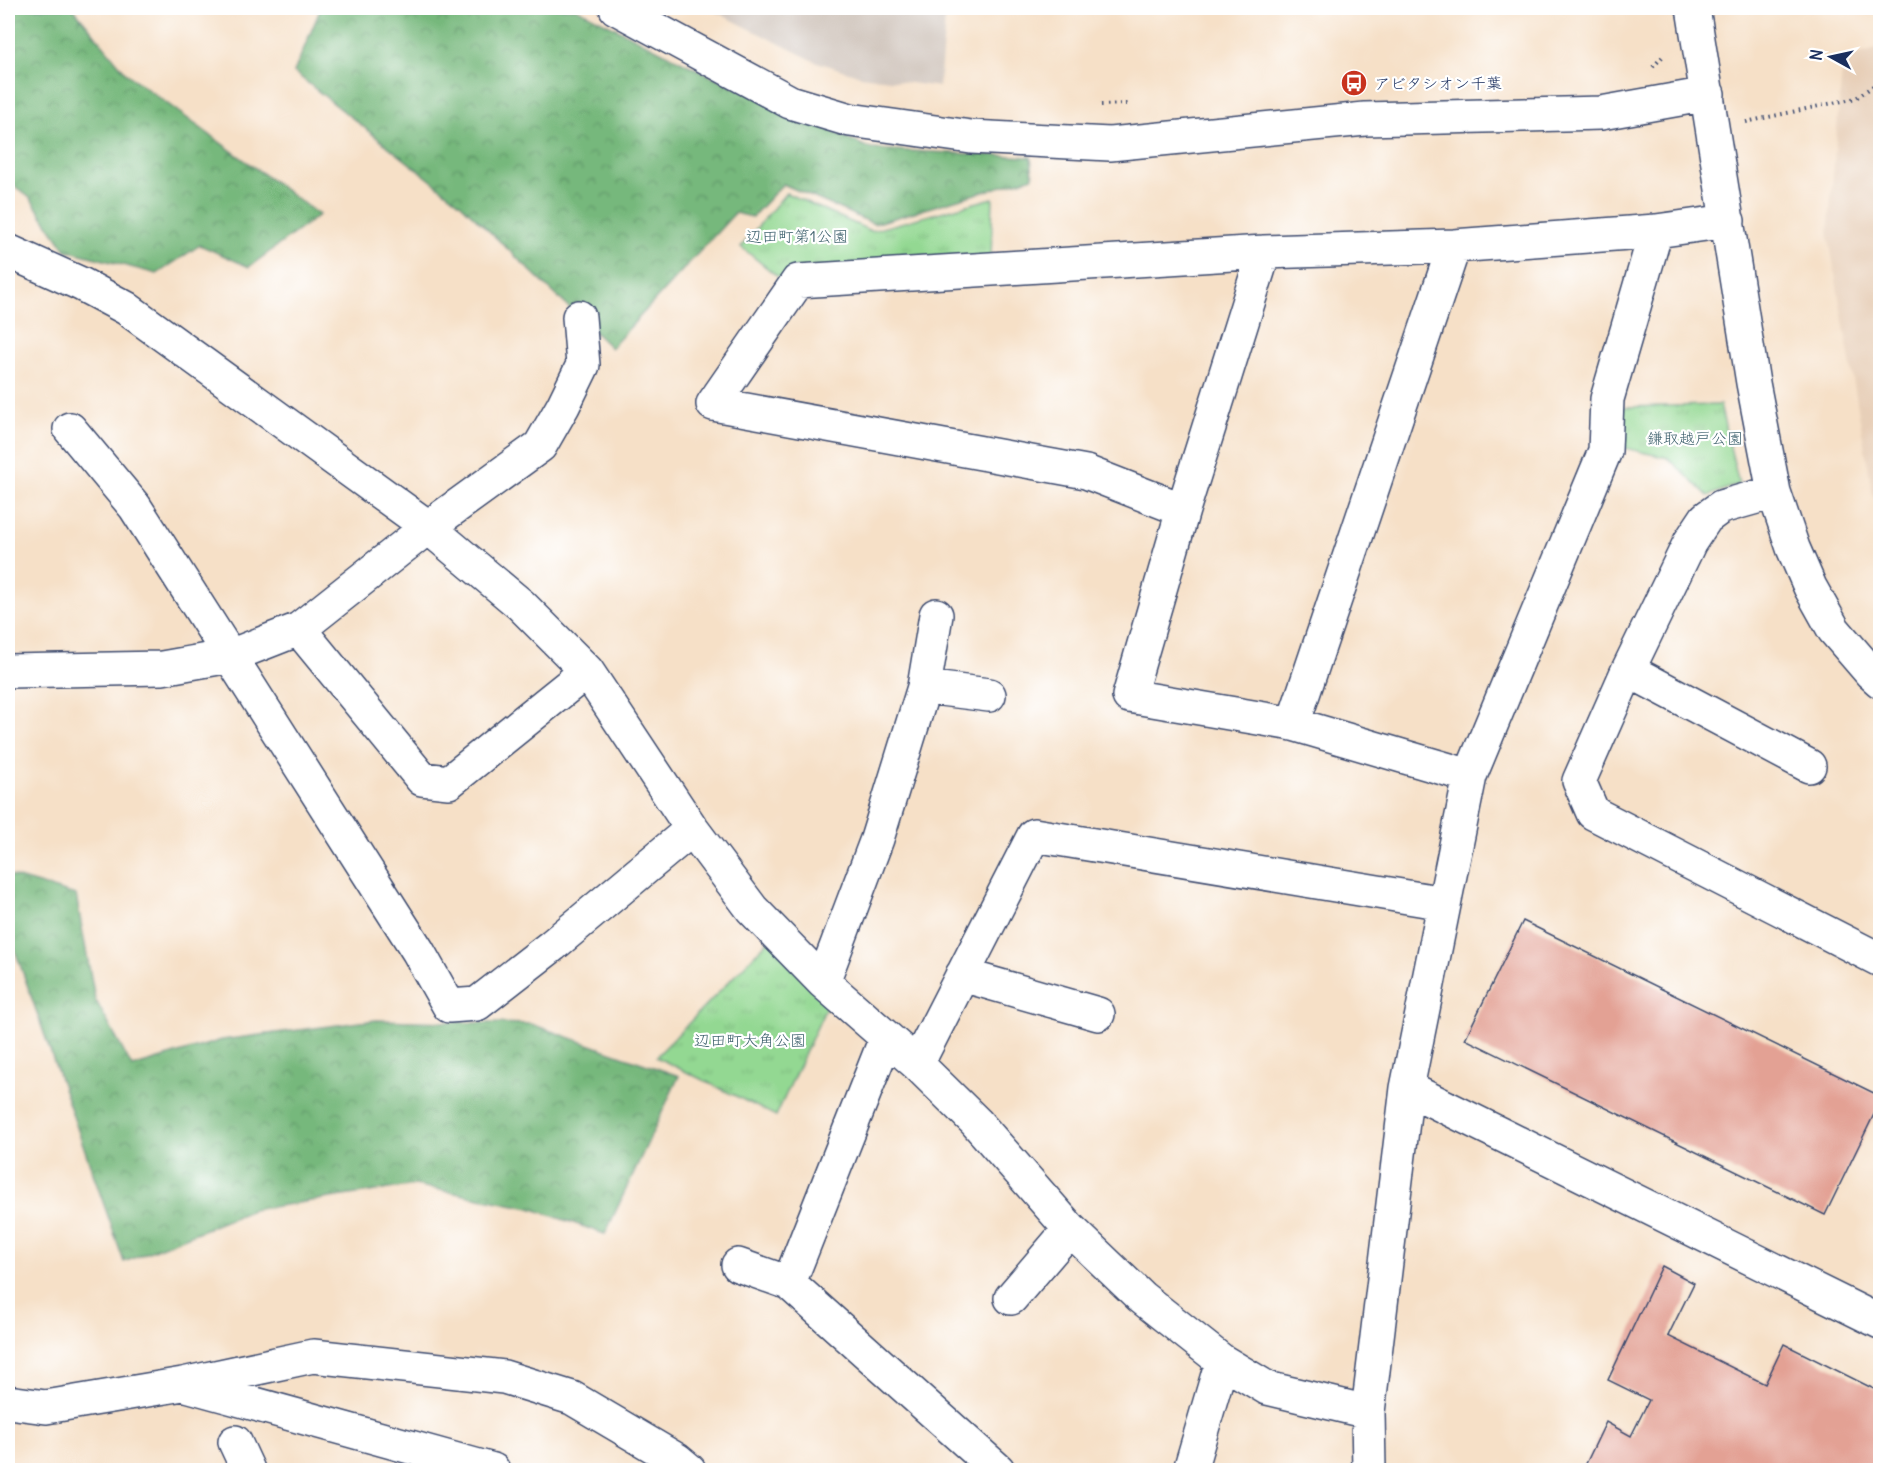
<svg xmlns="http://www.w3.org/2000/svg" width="1888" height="1478" font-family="Delius,'Klee One',sans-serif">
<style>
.built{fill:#e7cfb8}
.industrial{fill:#cec2b9}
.forest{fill:url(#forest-crowns);stroke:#48746d;stroke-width:1.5}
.park{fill:url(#park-tufts);stroke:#578478;stroke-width:1.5}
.building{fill:#e3a194}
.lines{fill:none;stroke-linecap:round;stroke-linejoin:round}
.minor-casing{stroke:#3c4a6e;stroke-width:36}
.path{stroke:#3c4a6e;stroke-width:4;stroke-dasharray:1.5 4.5;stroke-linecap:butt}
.minor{stroke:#fff;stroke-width:33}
.labels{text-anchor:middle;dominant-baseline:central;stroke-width:4.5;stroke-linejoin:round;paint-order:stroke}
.poi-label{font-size:16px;fill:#1b2f5e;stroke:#fff;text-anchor:start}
.park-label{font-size:16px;fill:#3f626e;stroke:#fff}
</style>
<defs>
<pattern id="forest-crowns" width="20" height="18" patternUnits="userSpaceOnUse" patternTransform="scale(1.5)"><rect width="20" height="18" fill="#76b87c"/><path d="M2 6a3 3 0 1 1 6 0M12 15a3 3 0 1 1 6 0" fill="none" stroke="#609669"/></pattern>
<pattern id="park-tufts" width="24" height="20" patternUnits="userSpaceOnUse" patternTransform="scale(1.5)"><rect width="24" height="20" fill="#93d892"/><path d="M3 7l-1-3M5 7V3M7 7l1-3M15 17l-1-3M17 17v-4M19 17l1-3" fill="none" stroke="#7eba80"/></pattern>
</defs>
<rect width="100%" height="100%" fill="#fff"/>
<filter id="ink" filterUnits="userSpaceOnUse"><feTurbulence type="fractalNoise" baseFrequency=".0167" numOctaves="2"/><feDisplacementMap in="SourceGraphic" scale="12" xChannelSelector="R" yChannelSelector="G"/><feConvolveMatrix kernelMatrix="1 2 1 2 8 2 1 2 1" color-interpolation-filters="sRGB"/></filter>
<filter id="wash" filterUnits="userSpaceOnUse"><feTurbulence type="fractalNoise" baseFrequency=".008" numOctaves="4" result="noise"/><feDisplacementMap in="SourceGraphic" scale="24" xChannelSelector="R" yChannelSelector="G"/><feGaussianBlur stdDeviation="1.35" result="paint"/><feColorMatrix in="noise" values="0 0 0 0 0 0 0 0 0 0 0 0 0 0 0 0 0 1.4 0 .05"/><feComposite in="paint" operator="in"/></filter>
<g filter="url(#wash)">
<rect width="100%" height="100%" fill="#f6e0c7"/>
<path class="built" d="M1880,48V505L1873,496L1828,233L1843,59Z"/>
<path class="industrial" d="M708,8H946L939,87L861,76L814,61Z"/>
<path class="forest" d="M8,8H73L127,74L319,215L249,267L200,245L157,274L66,250L30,198L8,181Z
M321,8H576L690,66L871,149L1031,157L1033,177L874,224L783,184L752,217L735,213L611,348L461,204L294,72Z
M8,875L76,895L95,999L132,1067L222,1040L376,1020L531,1024L679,1076L605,1234L530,1208L415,1185L252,1210L124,1262L8,930Z"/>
<path class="park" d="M786,193L871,231L993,198L991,258L787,284L741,247Z
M1720,405L1739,484L1708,496L1668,458L1620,447L1622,407Z
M771,938L830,999L776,1116L656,1057Z"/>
<g id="blocks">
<path class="building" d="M1523,921L1880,1096V1102L1825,1215L1465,1039Z
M1662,1266L1694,1283L1668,1336L1765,1384L1784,1344L1880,1392V1470H1583L1606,1422L1631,1436L1649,1400L1608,1380Z"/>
</g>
</g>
<g filter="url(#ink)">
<use href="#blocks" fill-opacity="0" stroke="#3c4a6e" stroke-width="1.5"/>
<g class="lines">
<defs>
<path id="minor" d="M616,8L790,102L850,120L971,137L1110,144L1365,119L1601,113L1708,94
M1693,8L1753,383L1774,492L1793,548L1810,587L1834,630L1871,673L1880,681
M8,251L81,284L126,308L428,527L521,605L587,671L692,829L752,909L823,982L917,1064L976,1122L1070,1229L1141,1297L1222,1361L1267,1388L1368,1412
M1264,252L1183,510L1129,696L1293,724L1470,776
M70,429L135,507L418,951L449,1006L477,1004L553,945L692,829
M1774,492L1721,507L1706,518L1690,542L1628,670L1579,781L1593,813L1880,960
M1183,510L1086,472L713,404L798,281L1264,252L1454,246L1656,231L1728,221
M299,629L422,779L449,782L587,671
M1628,670L1809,766
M8,671L162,668L230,656L299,629L428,527L540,446L563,406L583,365L579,317
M924,687L989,695
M1293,724L1454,246
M962,975L1098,1014
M823,982L877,839L924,687L936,615
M917,1064L1034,835L1444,903
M1407,1088L1880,1322
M738,1265L789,1283L998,1470
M789,1283L886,1038
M1011,1298L1070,1229
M183,1384L313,1356L504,1377L572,1398L677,1460L689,1470
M8,1402L46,1407L183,1384L493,1470
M235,1442L248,1470
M1190,1470L1222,1361
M1369,1470L1368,1412L1407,1088L1470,776L1605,451L1607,399L1656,231"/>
</defs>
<use href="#minor" class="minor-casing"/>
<path class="path" d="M1653,67L1664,55
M1101,105L1127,104
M1746,122L1856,98L1880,81"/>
<use href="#minor" class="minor"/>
</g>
</g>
<defs>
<symbol id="bus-disc" viewBox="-11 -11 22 22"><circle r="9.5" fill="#c8321e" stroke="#fff"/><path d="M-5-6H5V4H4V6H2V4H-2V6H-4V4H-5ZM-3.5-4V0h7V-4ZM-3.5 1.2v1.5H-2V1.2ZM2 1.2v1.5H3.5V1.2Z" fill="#fff"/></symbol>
</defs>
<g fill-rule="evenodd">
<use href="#bus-disc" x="1339" y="68" width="30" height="30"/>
</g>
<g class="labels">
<g class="poi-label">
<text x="1374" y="83">アビタシオン千葉</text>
</g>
<g class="park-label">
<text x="797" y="236">辺田町第1公園</text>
<text x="1695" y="438">鎌取越戸公園</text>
<text x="750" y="1040">辺田町大角公園</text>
</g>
</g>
<rect width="1888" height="1478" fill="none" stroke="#fff" stroke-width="30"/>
<g transform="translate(1831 57) rotate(278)" stroke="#ffffff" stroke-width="4.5" paint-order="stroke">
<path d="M0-4.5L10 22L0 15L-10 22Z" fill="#1b2f5e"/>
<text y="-9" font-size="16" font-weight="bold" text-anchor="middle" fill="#1b2f5e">N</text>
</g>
</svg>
